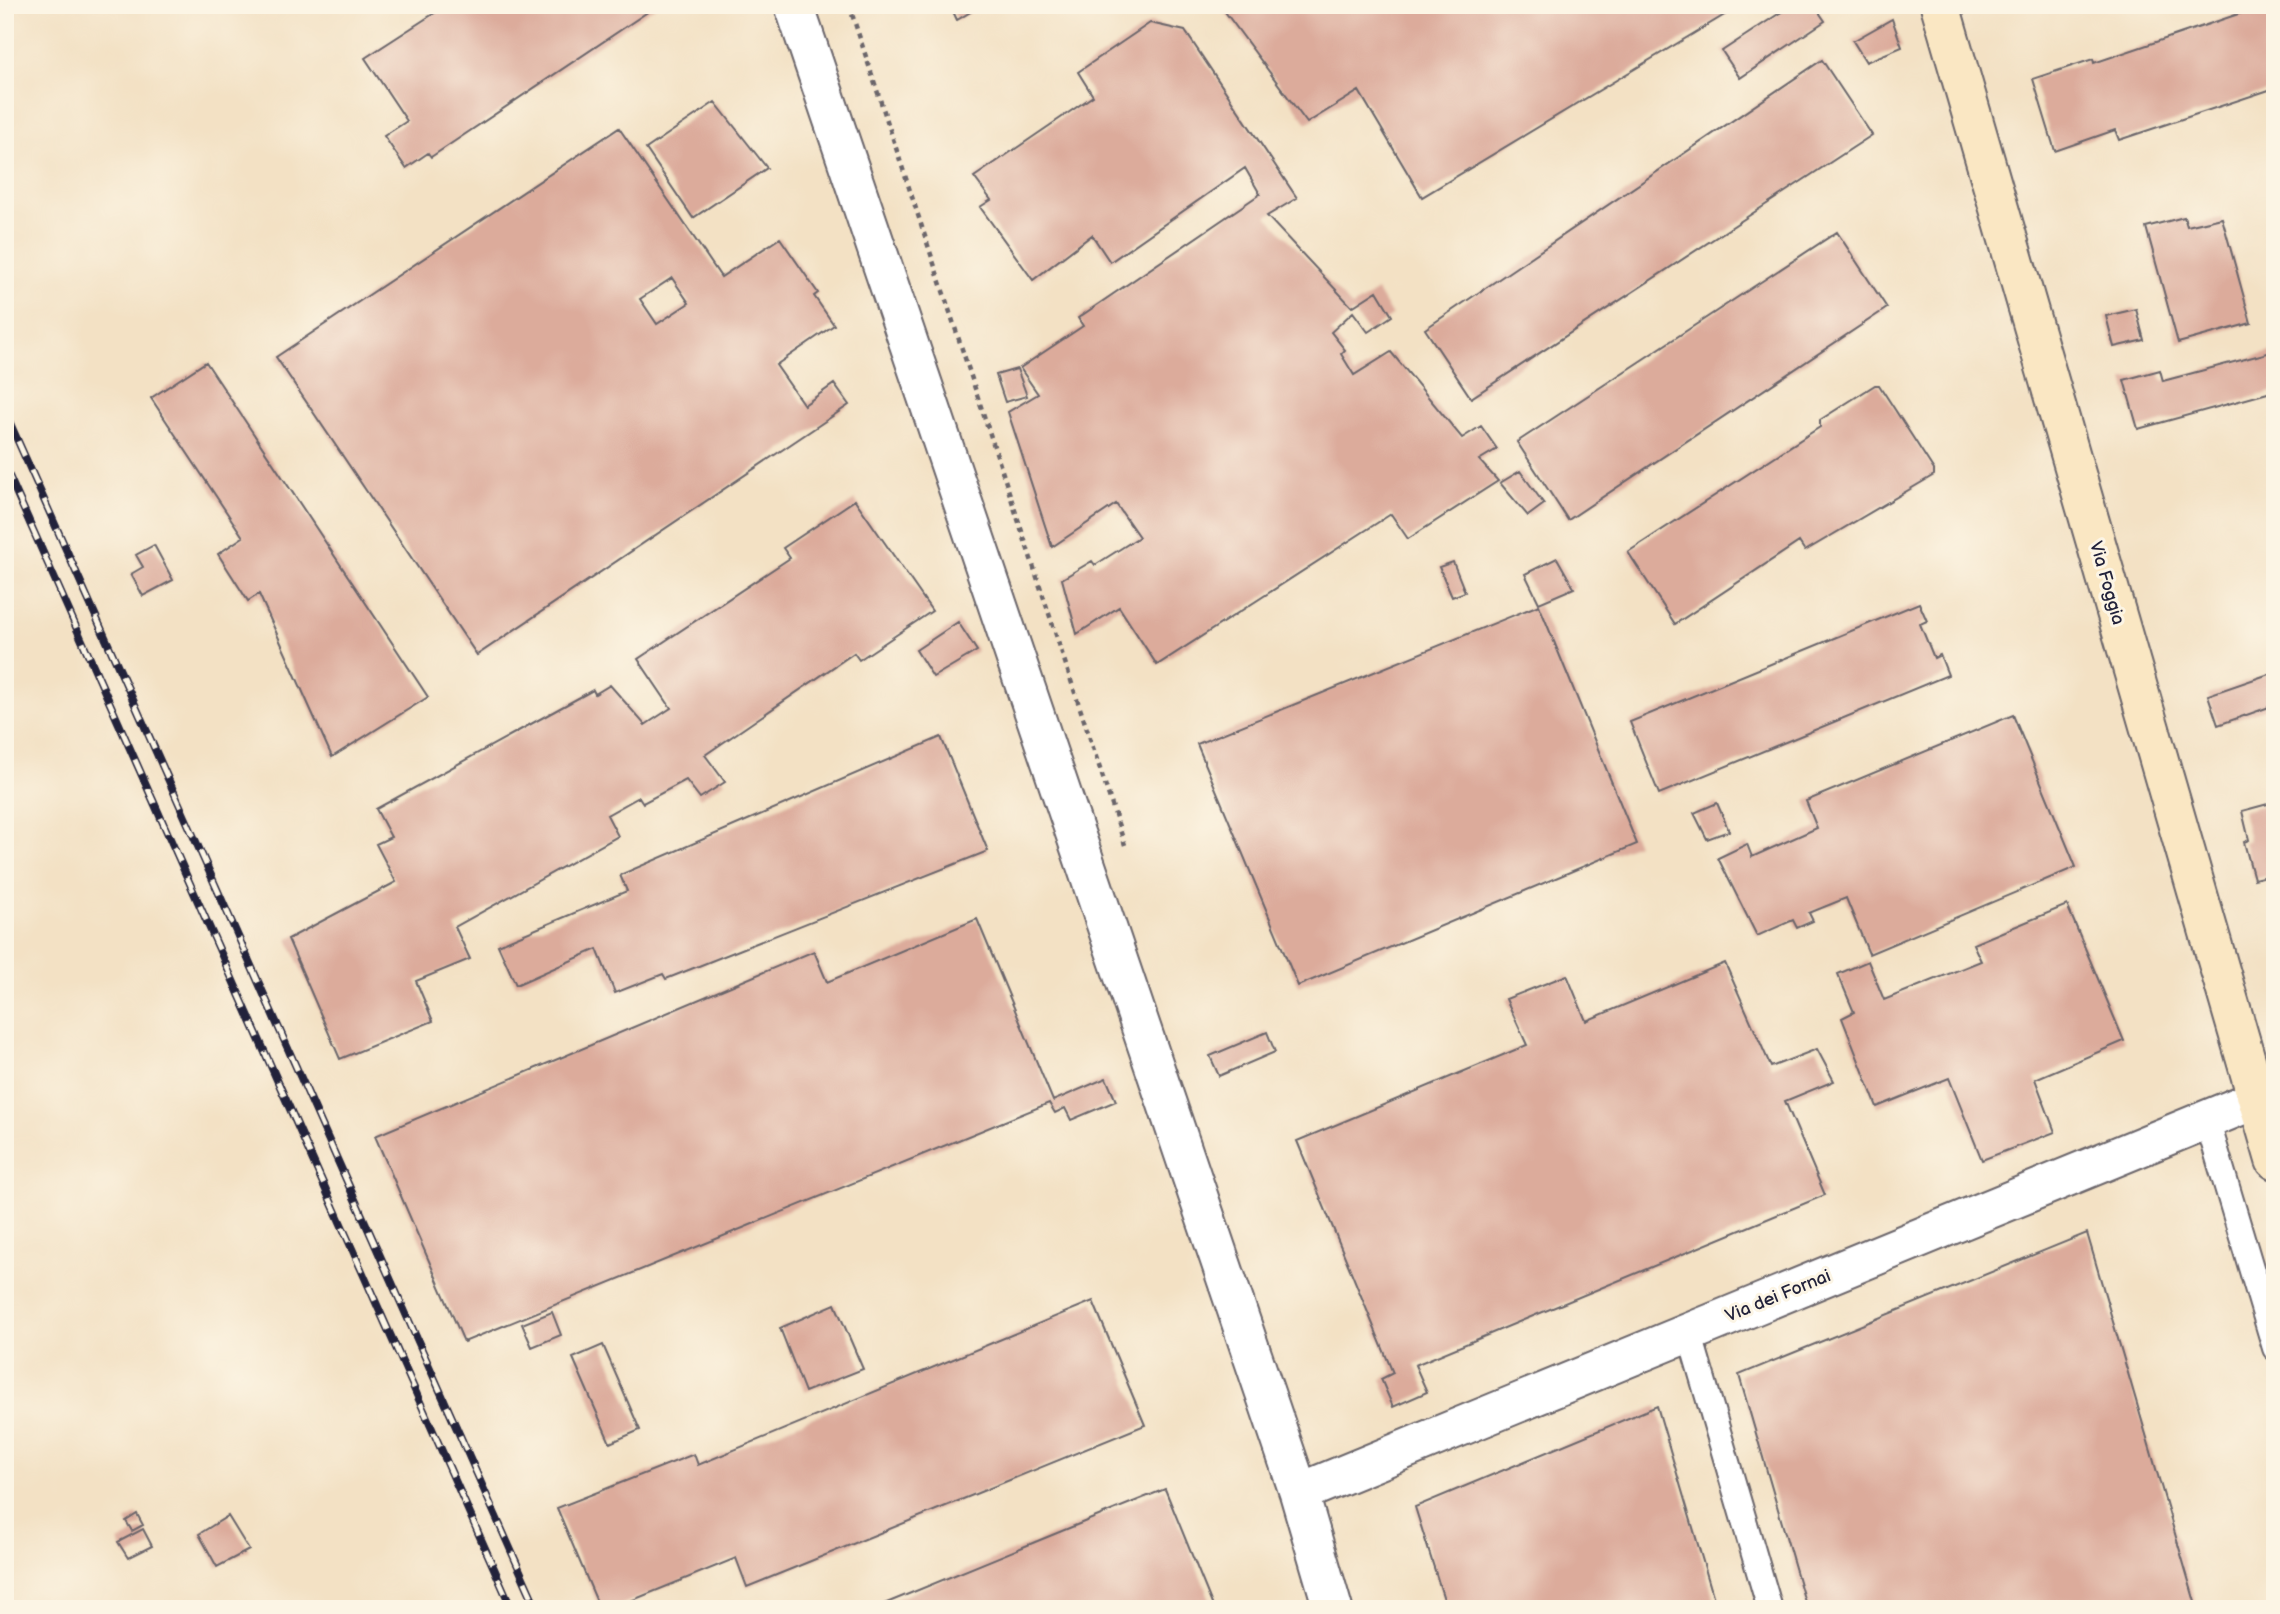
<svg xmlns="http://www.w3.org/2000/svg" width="2280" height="1614" font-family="'Balsamiq Sans',sans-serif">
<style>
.building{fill:#dcab9b;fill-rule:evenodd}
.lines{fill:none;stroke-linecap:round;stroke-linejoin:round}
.service-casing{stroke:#6b656b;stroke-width:28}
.minor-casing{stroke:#6b656b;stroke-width:42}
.secondary-casing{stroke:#6b656b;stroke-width:42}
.path{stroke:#6b656b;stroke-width:4.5;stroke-dasharray:5 5;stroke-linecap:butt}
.service{stroke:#fff;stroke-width:24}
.minor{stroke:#fff;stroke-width:38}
.secondary{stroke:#fae7c3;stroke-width:38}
.rail-casing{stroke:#22223b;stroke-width:8}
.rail{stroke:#fcf5e5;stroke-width:5;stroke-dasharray:16;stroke-linecap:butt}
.labels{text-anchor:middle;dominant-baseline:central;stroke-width:6;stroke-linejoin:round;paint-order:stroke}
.street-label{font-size:18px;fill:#22223b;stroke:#fcf5e5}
</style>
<rect width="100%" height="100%" fill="#fcf5e5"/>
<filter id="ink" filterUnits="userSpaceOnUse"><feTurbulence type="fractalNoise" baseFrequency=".0143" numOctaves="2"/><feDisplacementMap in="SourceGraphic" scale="14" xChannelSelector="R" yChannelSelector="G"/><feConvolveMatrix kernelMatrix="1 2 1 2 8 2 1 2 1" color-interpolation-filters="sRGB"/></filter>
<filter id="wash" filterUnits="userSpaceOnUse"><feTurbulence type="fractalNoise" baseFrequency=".00686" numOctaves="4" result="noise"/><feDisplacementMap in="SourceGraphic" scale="28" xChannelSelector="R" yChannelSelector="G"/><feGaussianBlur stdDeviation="1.57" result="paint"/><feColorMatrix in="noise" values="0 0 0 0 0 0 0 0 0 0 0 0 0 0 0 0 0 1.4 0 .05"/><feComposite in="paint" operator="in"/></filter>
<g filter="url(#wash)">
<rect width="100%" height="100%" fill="#f3e1c4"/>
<g id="blocks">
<path class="building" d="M447,5H658L431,157L428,153L406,168L384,136L407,121L365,58Z
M950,5H982L957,20Z
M1220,5H1730L1731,11L1422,197L1359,91L1307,123Z
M1792,5H1814L1825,21L1740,78L1722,51Z
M2265,5H2275V88L2119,140L2115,130L2055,151L2033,79L2093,59L2094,63Z
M1892,19L1902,47L1866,62L1853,41Z
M1150,23L1185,31L1297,198L1267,216L1352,307L1377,291L1392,316L1368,332L1353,312L1331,332L1345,350L1341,354L1354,375L1391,352L1462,438L1481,426L1497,449L1479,460L1498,481L1408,539L1391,514L1157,665L1119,607L1077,634L1062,579L1092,561L1095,565L1139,537L1116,504L1052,547L1008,412L1038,394L1020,368L1083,326L1078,318L1260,194L1245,168L1110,262L1092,235L1033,280L980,207L991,200L974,177L1093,96L1078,72Z
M1822,60L1872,135L1471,398L1425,329Z
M715,102L767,168L693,218L646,149Z
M619,128L721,277L780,238L818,293L814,296L834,325L776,365L804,405L834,384L849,405L477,655L276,357ZM672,278L689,303L657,324L640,299Z
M2184,217L2187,226L2222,218L2251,323L2178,343L2146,227Z
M1837,232L1887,308L1568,520L1517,442Z
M2136,309L2144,340L2114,347L2106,316Z
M2275,351V391L2138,429L2124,380L2160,370L2163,381Z
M206,362L428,697L332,757L259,594L248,601L218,554L243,537L151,398Z
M1017,369L1027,396L1005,402L996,375Z
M1875,385H1879L1934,470V475L1805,551L1799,542L1675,624L1628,552L1820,427V420Z
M1520,471L1544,504L1528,516L1500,483Z
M855,500L932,611L859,660L854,653L705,755L725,782L700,798L686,780L643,803L639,797L607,815L618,836L455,927L470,959L416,981L433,1021L340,1059L288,939L396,882L376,844L391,837L376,809L593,690L595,694L610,685L645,725L671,708L638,659L790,558L783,548Z
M154,545L173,580L143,596L131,574L143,567L136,555Z
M1557,558L1574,588L1539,603L1525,574Z
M1453,562L1465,592L1452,597L1439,567Z
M1919,603L1927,621L1920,624L1934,658L1940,655L1948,675L1659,794L1630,722Z
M1539,605L1637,844L1298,986L1197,744Z
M958,622L977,651L933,677L916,650Z
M2275,672V705L2218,725L2208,695Z
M2013,715L2076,867L1869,954L1846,898L1809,913L1813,921L1797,928L1793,920L1757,936L1718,858L1747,844L1752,857L1817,828L1806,801Z
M941,737L988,851L666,979L663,974L615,993L597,949L516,985L498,945L627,891L620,875Z
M2275,802V874L2254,879L2244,842L2249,840L2242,811Z
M1717,803L1729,831L1707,839L1694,813Z
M2067,905L2124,1041L2035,1079L2055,1132L1982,1160L1949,1078L1877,1107L1842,1018L1854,1012L1838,974L1868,961L1884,1000L1981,961L1973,944Z
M977,919L1053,1101L1106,1078L1116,1101L1071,1120L1065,1108L1055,1113L1049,1103L464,1342L375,1136L814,951L827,982Z
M1725,963L1771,1067L1817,1049L1834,1081L1785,1101L1825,1195L1415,1365L1427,1392L1393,1407L1381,1379L1393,1373L1297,1141L1527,1045L1506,999L1567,975L1586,1021Z
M1267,1032L1275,1052L1219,1076L1210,1056Z
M2087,1233L2197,1609H1807L1739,1375Z
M1093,1301L1145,1425L747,1587L736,1558L611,1609H600L557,1508L694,1454L698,1465Z
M835,1304L863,1369L805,1392L780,1328Z
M552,1312L561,1335L532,1347L522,1324Z
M603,1345L640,1430L610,1443L573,1358Z
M1657,1406L1717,1609H1447L1415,1507Z
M1165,1489L1214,1609H872L1079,1524Z
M137,1514L143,1525L132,1531L126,1521Z
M228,1516L249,1550L217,1567L199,1534Z
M143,1529L152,1546L128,1558L118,1542Z"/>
</g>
</g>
<g filter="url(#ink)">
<use href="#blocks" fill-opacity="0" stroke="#6b656b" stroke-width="2"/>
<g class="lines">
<defs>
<path id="service" d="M2207,1120L2275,1348
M1689,1332L1770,1609"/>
<path id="minor" d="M794,5L1299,1493L1333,1609
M1299,1493L2257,1099"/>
<path id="secondary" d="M1940,5L2275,1160"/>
</defs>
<use href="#service" class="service-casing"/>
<use href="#minor" class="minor-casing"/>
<use href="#secondary" class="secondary-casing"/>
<path class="path" d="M849,5L1125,845"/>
<use href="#service" class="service"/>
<use href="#minor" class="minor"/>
<use href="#secondary" class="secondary"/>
<defs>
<path id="rail" d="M5,412L537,1609
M5,467L512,1609"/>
</defs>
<use href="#rail" class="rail-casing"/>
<use href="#rail" class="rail"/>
</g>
</g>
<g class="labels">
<g class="street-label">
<text transform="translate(2107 583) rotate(74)">Via Foggia</text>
<text transform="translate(1778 1296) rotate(-22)">Via dei Fornai</text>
</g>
</g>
<rect width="2280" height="1614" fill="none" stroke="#fcf5e5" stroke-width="28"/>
</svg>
